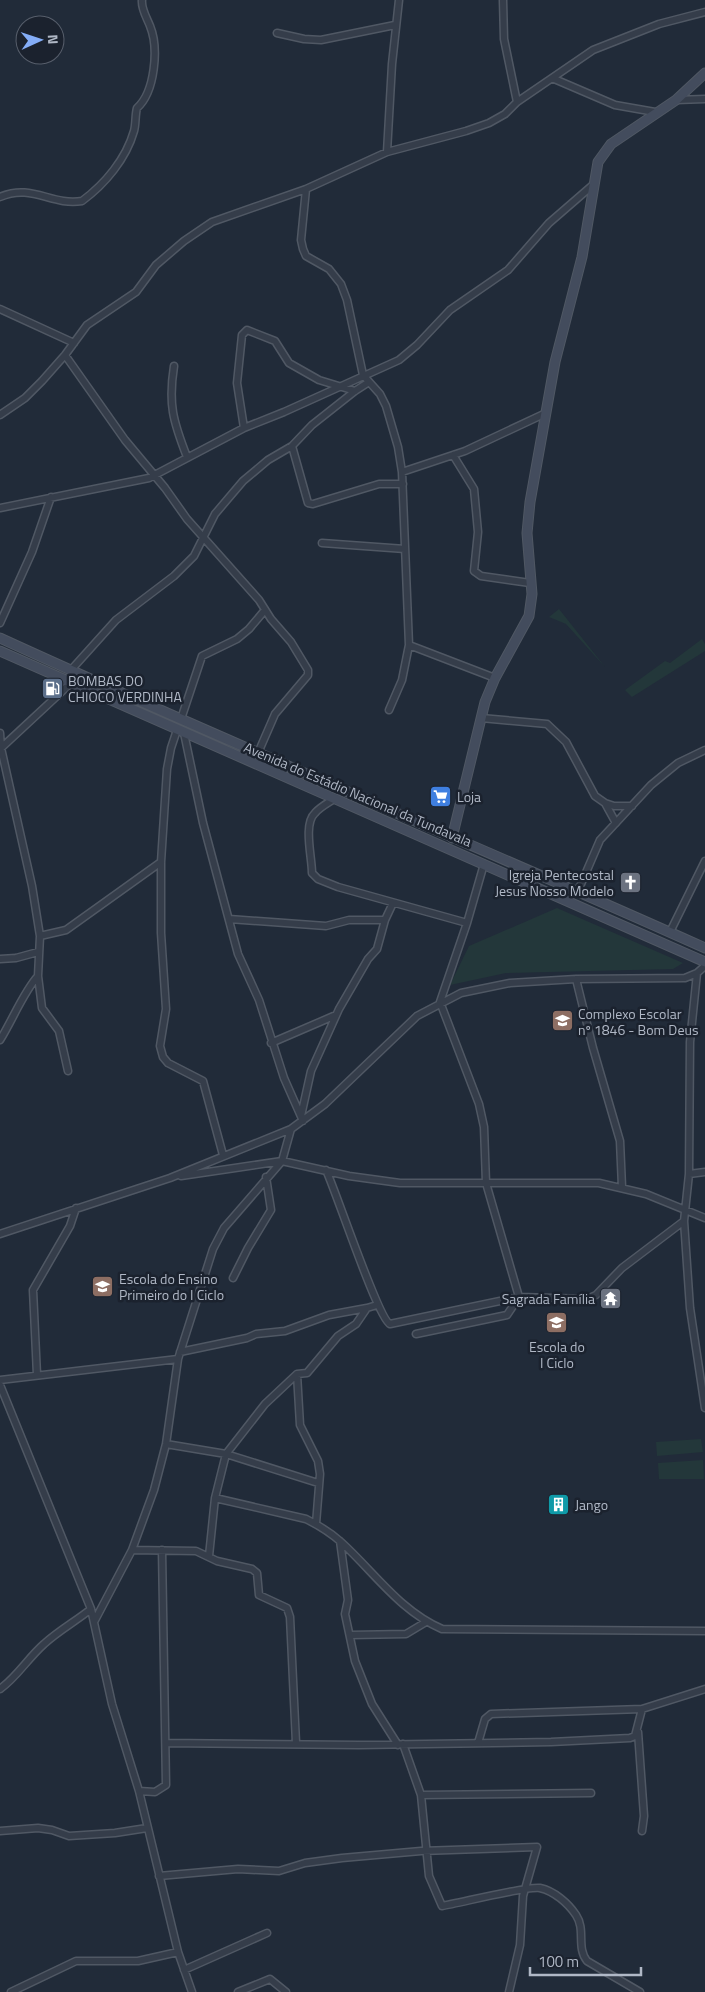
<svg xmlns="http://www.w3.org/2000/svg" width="705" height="1992" font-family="'Titillium Web',sans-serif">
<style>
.green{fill:#23373a}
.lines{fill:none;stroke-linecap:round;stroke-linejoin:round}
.street-casing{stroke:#505864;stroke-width:9}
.secondary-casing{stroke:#505864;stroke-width:11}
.street{stroke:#353d4a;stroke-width:6}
.secondary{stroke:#434c5d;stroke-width:9}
.labels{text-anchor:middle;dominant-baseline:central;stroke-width:5;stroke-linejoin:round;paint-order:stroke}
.poi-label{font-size:14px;fill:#b0b8c6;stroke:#1b222e;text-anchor:start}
.street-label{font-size:14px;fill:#b0b8c6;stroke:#1b222e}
</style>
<rect width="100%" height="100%" fill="#212b39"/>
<path class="green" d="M559,609L605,667L566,624L549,617Z
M702,639L705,644V651L632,697L625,690L665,661L670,663Z
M557,908L683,963L673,969L506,973L450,985L469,946Z
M701,1439L703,1452L657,1456L656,1442Z
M703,1460L704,1479H659L658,1463Z"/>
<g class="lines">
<defs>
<path id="street" d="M503,0L504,39L517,102
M277,33L304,39L321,40L395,25
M552,78L615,105L655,112
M676,100L705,99
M387,152L392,64L399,0
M306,189L301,240L303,249L306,256L329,269L341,284L347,300L363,375L380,394L386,406L398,447L402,472L409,645L402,680L389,710
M0,197C32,183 51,206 82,201C105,184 126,159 134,131C136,124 135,115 137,108C155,92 159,48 150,26C147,18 141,9 142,0
M0,309L74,343
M65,355L125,440L165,488L187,519L259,600L271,619L291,642L308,670V675L275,714L258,753
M174,366C168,404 173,421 187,457
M0,415L25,398L42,381L65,355L87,325L136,292L156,265L184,241L212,222L306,189L387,152L466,131L489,123L505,114L517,102L593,50L659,24L705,12
M244,428L237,383L242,335L247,330L275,341L289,363L319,380L355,391
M292,446L308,503L313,504L379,484H403
M453,455L474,489L478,532L474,571L481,576L530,583
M402,472L465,451L546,413
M0,508L149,478L244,428L284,412L399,360L417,345L450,310L508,270L549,223L594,184
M322,543L405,549
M0,623L32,552L51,497
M409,645L495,678
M71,670L116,620L174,576L194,556L215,514L243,481L268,460L292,446L312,425L355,391L369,382
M481,718L547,724L566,742L595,796L605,803L614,806H632
M181,719L202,656L237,639L249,629L265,610
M177,730L171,748L167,769L161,862V933L166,1009L160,1046L163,1057L168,1063L203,1081L223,1155
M0,733L1,748L32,886L40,936L38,976L42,1008L59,1031L68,1071
M184,733L203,823L238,954L259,1000L284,1078L303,1121
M0,749L71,683
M334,799C328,803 320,807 315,813C303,824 312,857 312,873L318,879L338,887L467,923
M605,803L616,823
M578,891L600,840L651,785L678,763L705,750
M229,919L326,926L349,920H385
M670,932L705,861
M40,936L66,930L161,862
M0,959L16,958L38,952
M697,973L690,1042L689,1174L684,1221L690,1308L705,1408
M576,979L593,1048L620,1141L622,1187
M0,1040C12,1021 24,991 38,976
M271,1043L336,1015
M301,1116L311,1071L339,1009L368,959L377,949L385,920L393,903
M326,1170C336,1191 378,1319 390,1324L519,1297L587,1299L596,1295L622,1268L684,1221
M689,1174L705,1172
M181,1176L282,1161L349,1176L400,1183H599L646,1194L705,1218
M0,1234L170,1178L291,1129L325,1104L417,1016L461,993L510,983L576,979L685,978L697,973L705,966
M233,1278L248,1248L271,1210L266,1177
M416,1334L507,1315L519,1297L486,1183L484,1127L479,1104L440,1002L467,923L484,864
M180,1352L247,1338L256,1334L285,1331L329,1315L367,1308
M297,1374L300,1425L318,1461L320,1474L316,1524
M37,1375L33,1290L70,1226L76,1208
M0,1380L178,1359
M0,1385L91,1609L112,1704L139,1791L178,1952L192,1992
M166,1444L226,1454L318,1483
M215,1498L306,1519C318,1525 331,1533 341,1542C374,1572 400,1611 442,1629L705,1631
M340,1541L348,1600L345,1614L355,1661L372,1704L398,1745
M132,1550L196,1551L217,1561L252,1569L257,1573L259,1595L287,1608L290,1617L296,1743
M209,1556L215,1498L226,1454L265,1404L297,1374L307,1373L338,1336L356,1324L367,1308L377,1305
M94,1622L132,1550L154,1490L166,1444L178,1359L213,1249L224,1228L282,1161L291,1129
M351,1635L406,1634L426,1622
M0,1689C17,1677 28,1658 44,1644C58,1631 76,1621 91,1609
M638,1732L644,1816L642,1831
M166,1743L359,1745L551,1742L630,1738L635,1736L642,1709
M478,1743L485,1719L491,1714L642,1709L705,1689
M403,1744L421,1795L429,1876L442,1906C460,1903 526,1886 540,1888C554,1891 568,1903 576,1915C586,1930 576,1947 587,1961L640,1992
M139,1791L155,1792L166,1785L162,1550
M421,1795L591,1793
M0,1831L38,1828L52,1830L69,1836L115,1833L147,1828
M159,1876L238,1869L279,1871L305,1863L342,1858L421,1851L537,1847L523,1896L520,1945L509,1992
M184,1970L267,1933
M11,1992L76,1961H138L178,1952
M238,1992L270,1979L286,1992"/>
<path id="secondary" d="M0,638C233,745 471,843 705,948
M0,651L705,962
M452,838L485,702L495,678L529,616L532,594L527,533L530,502L555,362L582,257L598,162L611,144L676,100L705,73"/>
</defs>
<use href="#street" class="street-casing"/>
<use href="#secondary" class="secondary-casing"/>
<use href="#street" class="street"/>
<use href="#secondary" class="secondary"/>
</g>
<defs>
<symbol id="fuel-square" viewBox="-11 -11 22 22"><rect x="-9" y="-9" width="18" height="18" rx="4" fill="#5c6f8a" stroke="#1b222e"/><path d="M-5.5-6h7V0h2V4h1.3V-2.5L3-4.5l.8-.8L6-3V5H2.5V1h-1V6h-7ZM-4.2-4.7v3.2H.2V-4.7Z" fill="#fff"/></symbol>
<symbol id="supermarket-square" viewBox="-11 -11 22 22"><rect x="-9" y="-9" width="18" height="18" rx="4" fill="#3f7fe0" stroke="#1b222e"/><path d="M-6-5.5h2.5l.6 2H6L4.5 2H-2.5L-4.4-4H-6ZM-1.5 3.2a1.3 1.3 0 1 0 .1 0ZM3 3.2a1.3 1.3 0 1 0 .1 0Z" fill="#fff"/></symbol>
<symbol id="church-square" viewBox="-11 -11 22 22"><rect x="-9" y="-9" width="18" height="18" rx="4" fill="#6b7280" stroke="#1b222e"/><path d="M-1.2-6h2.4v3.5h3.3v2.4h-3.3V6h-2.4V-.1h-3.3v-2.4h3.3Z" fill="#fff"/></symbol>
<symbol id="school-square" viewBox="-11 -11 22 22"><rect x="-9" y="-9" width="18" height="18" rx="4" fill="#8d6e63" stroke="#1b222e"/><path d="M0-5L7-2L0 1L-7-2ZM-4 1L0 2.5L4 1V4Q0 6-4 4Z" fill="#fff"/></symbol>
<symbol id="temple-square" viewBox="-11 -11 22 22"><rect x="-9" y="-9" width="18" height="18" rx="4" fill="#6b7280" stroke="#1b222e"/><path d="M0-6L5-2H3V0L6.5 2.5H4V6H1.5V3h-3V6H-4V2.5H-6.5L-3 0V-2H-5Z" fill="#fff"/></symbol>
<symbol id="building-square" viewBox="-11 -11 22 22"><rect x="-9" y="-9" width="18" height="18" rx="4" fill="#0f9aa8" stroke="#1b222e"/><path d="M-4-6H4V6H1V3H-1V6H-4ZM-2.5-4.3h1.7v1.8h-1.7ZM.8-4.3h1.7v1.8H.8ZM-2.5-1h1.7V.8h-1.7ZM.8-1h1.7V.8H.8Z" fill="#fff"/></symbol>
</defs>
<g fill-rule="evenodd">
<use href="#fuel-square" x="40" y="676" width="25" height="25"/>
<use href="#supermarket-square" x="428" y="784" width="25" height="25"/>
<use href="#church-square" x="618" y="870" width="25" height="25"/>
<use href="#school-square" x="550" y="1008" width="25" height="25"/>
<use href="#school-square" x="90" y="1274" width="25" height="25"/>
<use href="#temple-square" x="598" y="1286" width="25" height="25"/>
<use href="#school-square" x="544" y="1310" width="25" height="25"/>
<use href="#building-square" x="546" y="1492" width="25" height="25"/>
</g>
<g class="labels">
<g class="poi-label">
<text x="68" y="680">BOMBAS DO<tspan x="68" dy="16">CHIOCO VERDINHA</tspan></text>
<text x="457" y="796">Loja</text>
<text x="614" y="874" text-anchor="end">Igreja Pentecostal<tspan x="614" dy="16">Jesus Nosso Modelo</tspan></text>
<text x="578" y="1013">Complexo Escolar<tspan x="578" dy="16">nº 1846 - Bom Deus</tspan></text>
<text x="119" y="1278">Escola do Ensino<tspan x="119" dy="16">Primeiro do I Ciclo</tspan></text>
<text x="595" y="1298" text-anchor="end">Sagrada Família</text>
<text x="557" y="1346" text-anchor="middle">Escola do<tspan x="557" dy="16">I Ciclo</tspan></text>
<text x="575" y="1504">Jango</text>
</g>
<g class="street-label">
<text transform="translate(358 794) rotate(23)">Avenida do Estádio Nacional da Tundavala</text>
</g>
</g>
<g transform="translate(40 40) rotate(87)"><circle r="24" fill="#1b222e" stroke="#575e6b"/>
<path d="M0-4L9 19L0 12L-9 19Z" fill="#84adf7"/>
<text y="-8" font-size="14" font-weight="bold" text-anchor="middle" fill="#b0b8c6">N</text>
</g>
<path d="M530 1967v8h111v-8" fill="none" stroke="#b0b8c6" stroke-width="2.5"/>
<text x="538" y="1967" font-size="15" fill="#b0b8c6" stroke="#1b222e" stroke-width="4" paint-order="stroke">100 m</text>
</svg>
